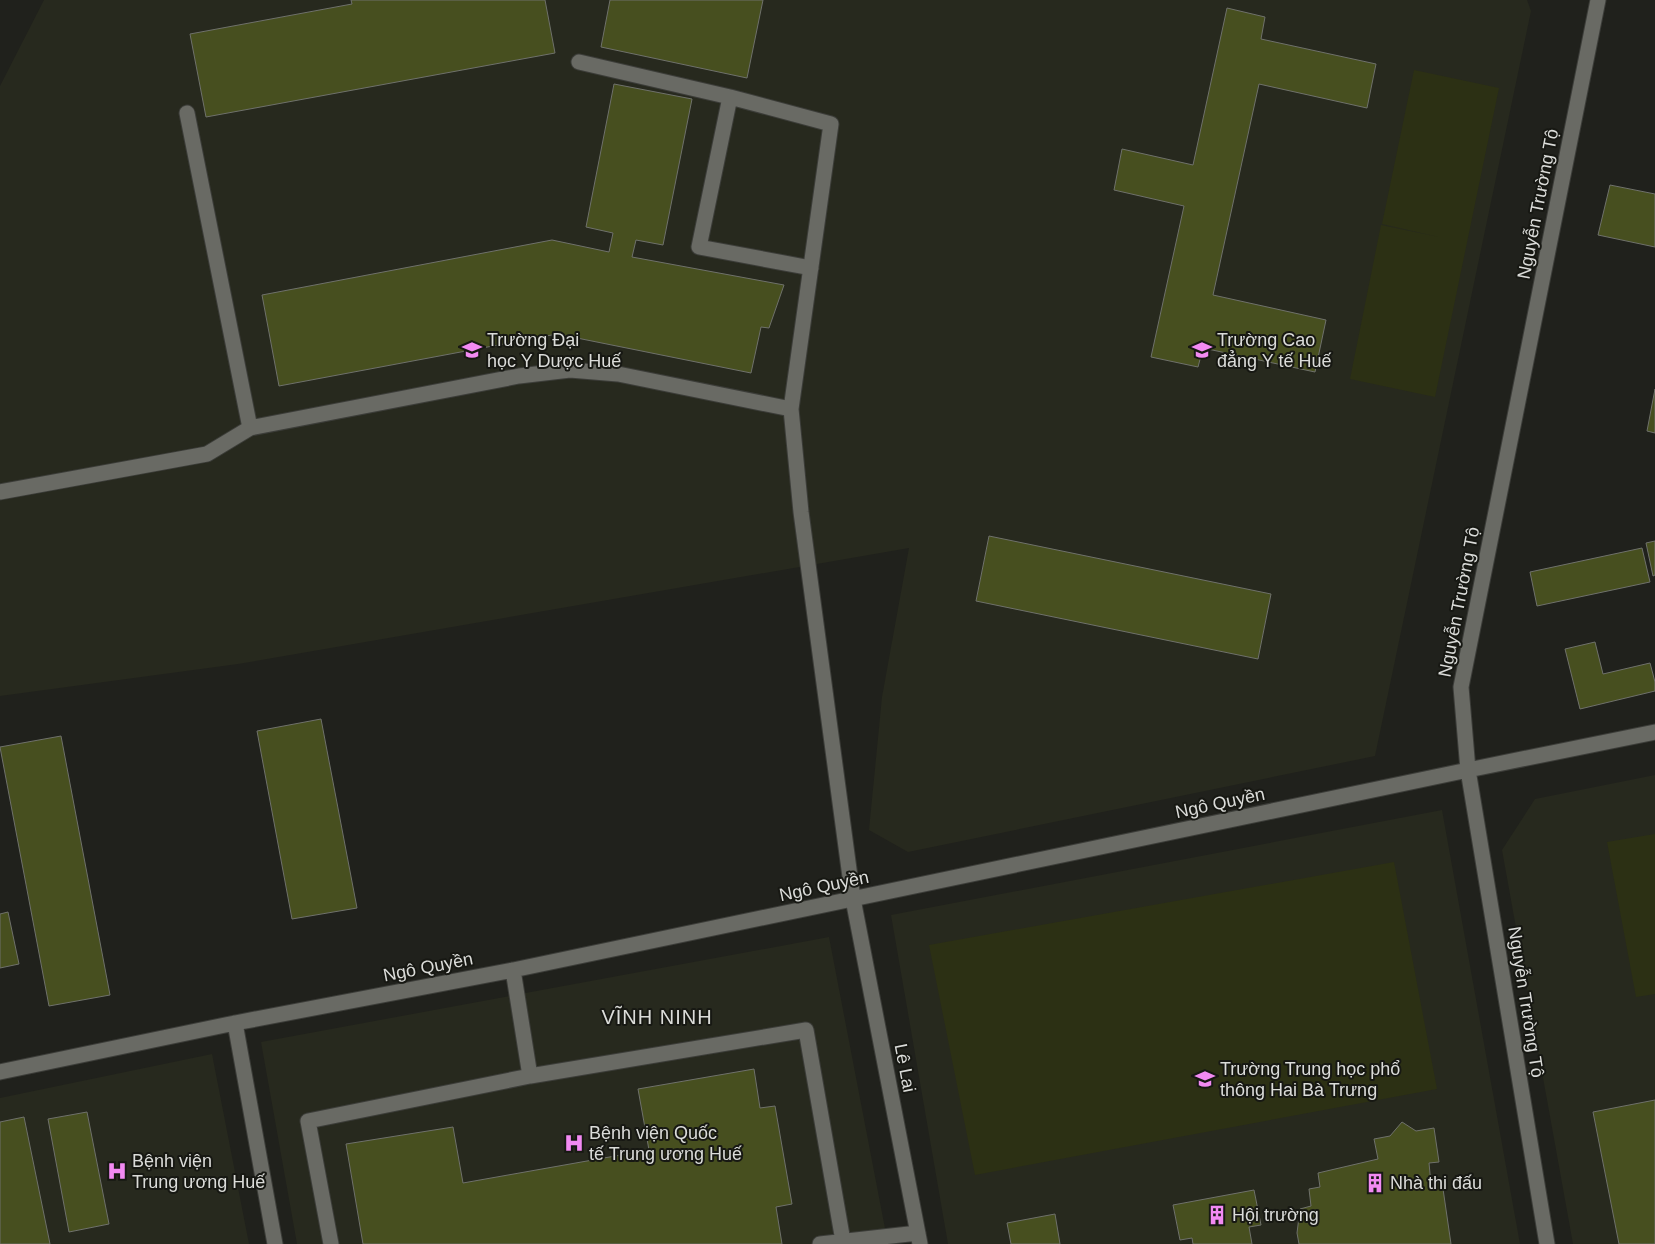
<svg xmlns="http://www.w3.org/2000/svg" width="1655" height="1244" font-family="Arial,sans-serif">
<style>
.built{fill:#27291e}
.green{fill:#2c3014}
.building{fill:#474f1f;stroke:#6f716b}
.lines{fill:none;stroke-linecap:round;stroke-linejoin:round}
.minor-casing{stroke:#3c3d39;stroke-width:17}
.minor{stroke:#696a64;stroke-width:15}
.labels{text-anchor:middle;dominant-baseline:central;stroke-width:4;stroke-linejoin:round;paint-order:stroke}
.street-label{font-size:18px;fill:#dbdcd9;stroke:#171813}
.poi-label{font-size:18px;fill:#dbdcd9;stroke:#171813;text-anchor:start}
.quarter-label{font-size:20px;letter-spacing:1px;fill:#dbdcd9;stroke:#171813}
</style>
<rect width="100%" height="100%" fill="#20211c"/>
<path class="built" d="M44,0H1527L1531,11L1375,756L908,852L869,830L882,697L909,548L238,664L0,696V86Z
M1655,775V1244H1573L1502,850L1535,799Z
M1442,810L1520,1244H948L891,915Z
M829,937L888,1244H297L261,1042Z
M212,1054L249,1244H0V1098Z"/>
<path class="green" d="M1414,70L1499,88L1435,397L1350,379L1381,225L1439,237L1382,224Z
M1655,834V994L1636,997L1607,842Z
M1394,862L1437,1089L975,1175L929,945Z"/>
<path class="building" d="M351,0H545L555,53L206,117L190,34L352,4Z
M610,0H763L747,78L601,47Z
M1227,8L1265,17L1261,39L1376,64L1367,108L1259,84L1213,295L1326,320L1315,372L1203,348L1198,367L1151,357L1184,206L1114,190L1122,149L1193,165Z
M614,84L692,99L663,245L636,240L632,257L784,285L769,328L761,327L751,373L557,334L279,386L262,295L552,240L609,252L613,233L586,227Z
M1610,185L1655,194V247L1598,235Z
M1655,389V433L1647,431Z
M989,536L1271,594L1258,659L976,601Z
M1655,541V575L1653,576L1646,543Z
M1642,548L1650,582L1537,606L1530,572Z
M1595,642L1603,674L1650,663L1655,682V691L1580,709L1565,649Z
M321,719L357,908L292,919L257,731Z
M61,736L110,995L49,1006L0,747Z
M8,912L19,964L0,968V914Z
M754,1069L760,1108L775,1106L792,1204L776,1207L782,1244H363L346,1144L453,1127L463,1183L649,1150L638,1089Z
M1655,1100V1244H1619L1593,1112Z
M87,1112L109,1224L69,1232L48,1119Z
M24,1117L50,1244H0V1122Z
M1402,1122L1416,1131L1434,1128L1439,1162L1429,1163L1431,1184L1442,1182L1451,1244H1299L1297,1233L1300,1209L1311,1206L1309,1189L1320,1187L1318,1173L1378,1159L1374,1139L1390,1136Z
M1254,1190L1261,1225L1249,1227L1252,1244H1193L1192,1238L1180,1240L1173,1205Z
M1055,1214L1060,1244H1011L1007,1223Z"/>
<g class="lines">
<defs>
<path id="minor" d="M579,62L730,97L831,124L791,409L801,512L853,899L920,1244
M730,97L699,247L811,268
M187,113L250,428
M0,492L207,454L250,428L519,376L570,370L618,374L791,409
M513,970L530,1076
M235,1023L275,1244
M0,1072L235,1023L513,970L1468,770L1655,732
M331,1244L308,1121L530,1076L806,1030L843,1241
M820,1244L918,1233
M1547,1244L1468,770L1461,687L1598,0"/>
</defs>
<use href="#minor" class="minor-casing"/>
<use href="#minor" class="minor"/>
</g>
<defs>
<symbol id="university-bare" viewBox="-9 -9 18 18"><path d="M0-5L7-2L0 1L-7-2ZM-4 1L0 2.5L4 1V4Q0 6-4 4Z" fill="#f28af2" stroke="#171813" stroke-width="2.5" paint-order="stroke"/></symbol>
<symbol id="school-bare" viewBox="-9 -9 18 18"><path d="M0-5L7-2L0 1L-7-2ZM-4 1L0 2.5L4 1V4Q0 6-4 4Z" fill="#f28af2" stroke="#171813" stroke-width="2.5" paint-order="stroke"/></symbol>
<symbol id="hospital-bare" viewBox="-9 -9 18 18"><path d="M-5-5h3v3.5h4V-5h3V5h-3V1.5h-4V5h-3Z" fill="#f28af2" stroke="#171813" stroke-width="2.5" paint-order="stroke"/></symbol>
<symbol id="building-bare" viewBox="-9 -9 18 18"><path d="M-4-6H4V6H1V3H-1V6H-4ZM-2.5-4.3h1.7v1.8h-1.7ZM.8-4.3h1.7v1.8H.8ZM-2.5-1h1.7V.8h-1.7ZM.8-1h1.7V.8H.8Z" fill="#f28af2" stroke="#171813" stroke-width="2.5" paint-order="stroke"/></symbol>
</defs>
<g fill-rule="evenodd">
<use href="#university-bare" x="458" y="336" width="28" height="28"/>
<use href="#university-bare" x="1188" y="336" width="28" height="28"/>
<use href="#school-bare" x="1191" y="1065" width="28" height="28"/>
<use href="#hospital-bare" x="560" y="1129" width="28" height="28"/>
<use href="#hospital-bare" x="103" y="1157" width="28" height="28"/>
<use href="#building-bare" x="1361" y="1169" width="28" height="28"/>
<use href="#building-bare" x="1203" y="1201" width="28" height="28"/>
</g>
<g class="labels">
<g class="street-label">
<text transform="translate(1538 204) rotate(-79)">Nguyễn Trường Tộ</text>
<text transform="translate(1459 602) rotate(-79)">Nguyễn Trường Tộ</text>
<text transform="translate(1220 803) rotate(-12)">Ngô Quyền</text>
<text transform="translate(824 886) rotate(-12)">Ngô Quyền</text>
<text transform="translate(428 967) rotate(-11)">Ngô Quyền</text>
<text transform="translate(1526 1002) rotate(81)">Nguyễn Trường Tộ</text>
<text transform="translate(905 1068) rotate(79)">Lê Lai</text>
</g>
<g class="poi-label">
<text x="487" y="340">Trường Đại<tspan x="487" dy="21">học Y Dược Huế</tspan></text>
<text x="1217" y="340">Trường Cao<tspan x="1217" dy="21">đẳng Y tế Huế</tspan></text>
<text x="1220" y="1069">Trường Trung học phổ<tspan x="1220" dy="21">thông Hai Bà Trưng</tspan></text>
<text x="589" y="1133">Bệnh viện Quốc<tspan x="589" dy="21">tế Trung ương Huế</tspan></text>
<text x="132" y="1161">Bệnh viện<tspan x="132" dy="21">Trung ương Huế</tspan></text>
<text x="1390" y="1183">Nhà thi đấu</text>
<text x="1232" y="1215">Hội trường</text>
</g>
<g class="quarter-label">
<text x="657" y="1017">VĨNH NINH</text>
</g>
</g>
</svg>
